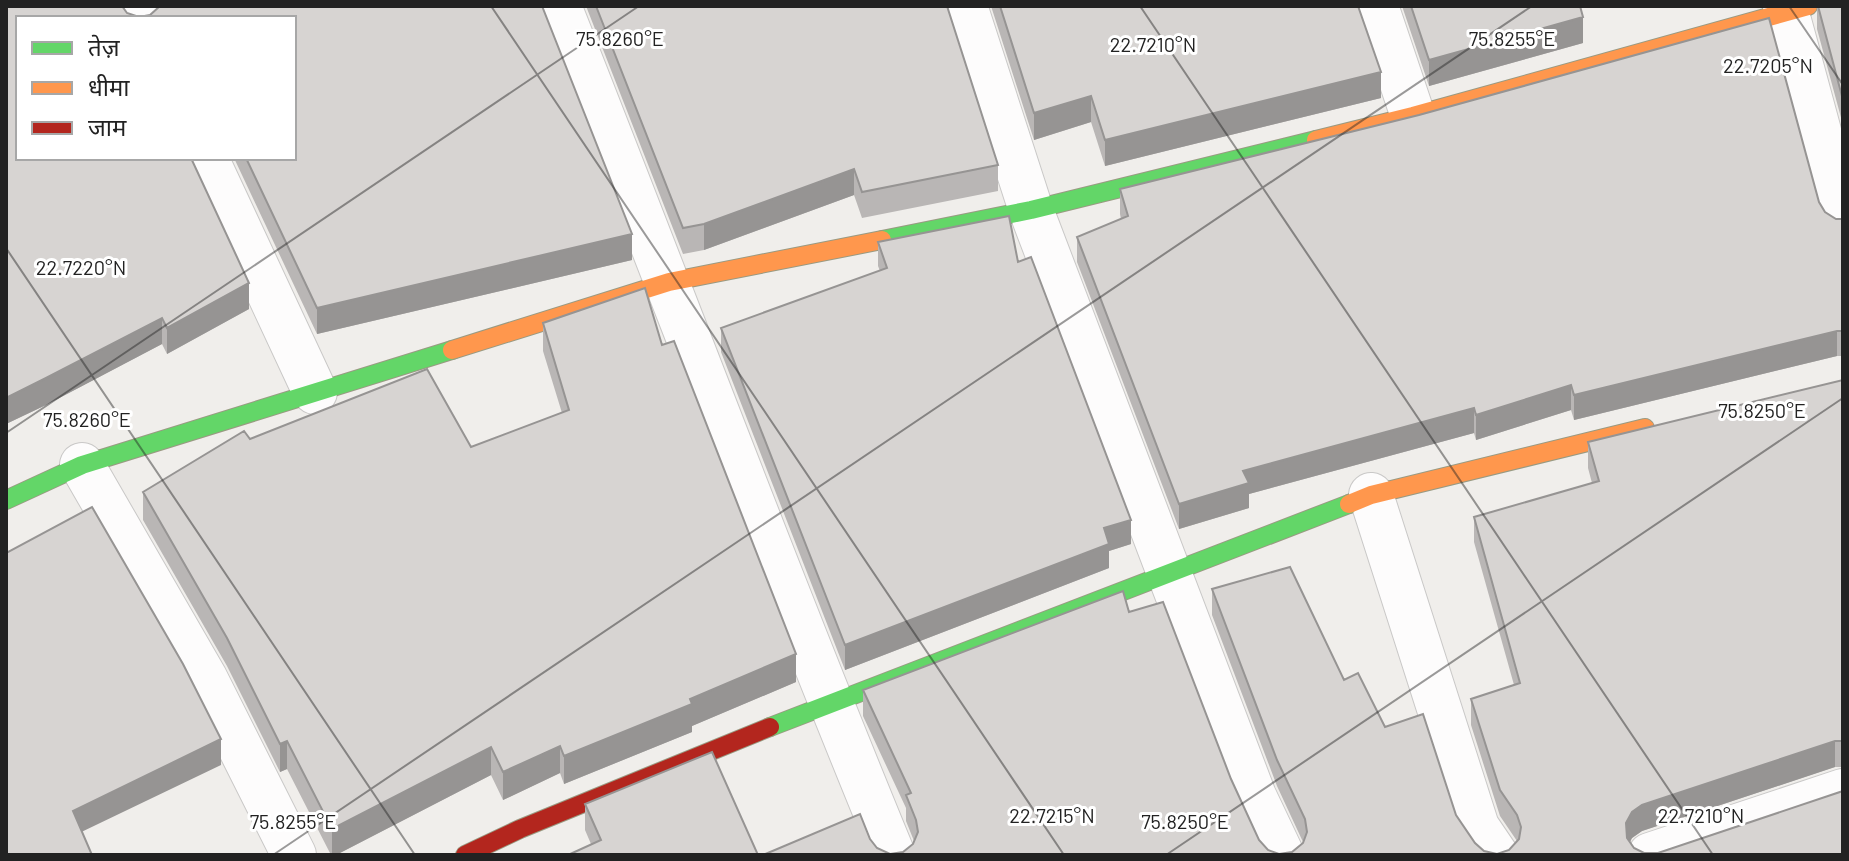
<svg xmlns="http://www.w3.org/2000/svg" width="1849" height="861" font-family="Barlow,'Noto Sans Devanagari',sans-serif">
<style>
.lines{fill:none;stroke-linecap:round;stroke-linejoin:round}
.street-casing{stroke:#c9c8c7;stroke-width:46}
.fast-casing{stroke:#999a82;stroke-width:20}
.slow-casing{stroke:#999a82;stroke-width:20}
.jam-casing{stroke:#999a82;stroke-width:20}
.street{stroke:#fdfcfc;stroke-width:44}
.fast{stroke:#63d668;stroke-width:18}
.slow{stroke:#ff974d;stroke-width:18}
.jam{stroke:#b3261e;stroke-width:18}
.wall{fill:#b9b6b5}
.shaded-wall{fill:#969493}
.building{fill:#d7d4d2;stroke:#969493;stroke-width:2}
.ticks{fill:none;stroke:#222;stroke-width:2;stroke-opacity:0.45}
.ticks-label{font-size:20px;text-anchor:middle;fill:#222;stroke:#fff;stroke-width:6;stroke-linejoin:round;paint-order:stroke}
</style>
<rect width="100%" height="100%" fill="#f0eeeb"/>
<g class="lines">
<defs>
<path id="street" d="M134,6L140,18
M559,6C671,289 777,574 893,855
M965,6L1031,210L1254,796L1282,855
M1376,6L1413,116
M1785,6L1843,220
M206,158L315,392
M82,465L205,678L294,855
M1371,495L1477,827L1496,855
M1650,855L1843,791"/>
<path id="fast" d="M882,240L1031,210L1316,140
M6,500L82,465L452,350
M770,727L1349,504"/>
<path id="slow" d="M1316,140L1413,116L1808,6
M452,350L669,282L882,240
M1349,504L1371,495L1645,428"/>
<path id="jam" d="M465,855L520,829L770,727"/>
</defs>
<use href="#street" class="street-casing"/>
<use href="#fast" class="fast-casing"/>
<use href="#slow" class="slow-casing"/>
<use href="#jam" class="jam-casing"/>
<use href="#street" class="street"/>
<use href="#fast" class="fast"/>
<use href="#slow" class="slow"/>
<use href="#jam" class="jam"/>
</g>
<path class="wall" d="M6,6H122L127,13L139,17L150,15L160,6H542L632,234V260L317,334L234,158H294V18H18V158H191L249,283V309L167,354L162,344L46,405L6,424Z
M586,6H947L998,165V191L862,218L854,195L704,250L683,254Z
M991,6H1358L1381,98L1105,166L1091,122L1034,140Z
M1402,6H1580L1583,43L1429,86Z
M1817,6H1843V125L1817,29Z
M1120,189L1819,202L1825,212L1836,219H1843V356H1837L1574,420L1571,410L1476,440L1474,433L1249,494V508L1179,529L1077,262V237L1121,219L1120,214Z
M878,242L1018,262L1131,544L1109,551V568L845,670L721,352V328L880,271L878,266Z
M543,323L662,345L796,682L692,726V732L564,784L560,773L503,800L491,775L336,855H331L287,769L280,772L227,666L143,520V492L250,439L471,447L562,413L543,351Z
M1843,380V767H1835L1642,831L1632,838L1630,842L1634,848L1644,853L1843,855H763L870,839L877,848L890,854L903,852L913,844L914,841L906,821V808L863,716V690L1129,612L1231,779L1259,840L1268,850L1279,854L1292,852L1303,842L1277,786L1212,615V589L1344,680L1385,727L1456,815L1475,843L1484,851L1497,854L1509,850L1517,841L1500,816L1471,725V699L1514,685L1474,542V517L1592,483L1588,468V442Z
M585,804L758,855L591,844L585,830Z"/>
<path class="shaded-wall" d="M1583,17V43L1429,86V60Z
M1381,72V98L1105,166V140Z
M1091,96V122L1034,140V113Z
M854,169V195L704,250V224Z
M632,234V260L317,334V308Z
M249,283V309L167,354V328Z
M162,318V344L46,405L6,424V398Z
M1837,331V356L1574,420V395Z
M1571,385V410L1476,440V415Z
M1474,408V433L1249,494V508L1179,529V504L1243,471Z
M1131,520V544L1109,551V568L845,670V645L1104,528Z
M796,654V682L692,726V732L564,784V756L690,699Z
M221,739V765L73,836V811Z
M287,741V769L280,772V744Z
M1835,741V767L1642,831L1632,838L1626,849V823L1632,812L1642,805Z
M560,746V773L503,800V772Z
M491,747V775L336,855H332V829Z"/>
<path class="building" d="M6,6H122L127,13L139,17L150,15L160,6H542L632,234L317,308L246,158H294V18H18V158H191L249,283L167,328L162,318L46,378L6,398Z
M596,6H947L998,165L862,192L854,169L704,224L683,228Z
M1000,6H1358L1381,72L1105,140L1091,96L1034,113Z
M1411,6H1580L1583,17L1429,60Z
M1818,6H1843V100Z
M1769,18L1819,202L1825,212L1836,219H1843V331H1837L1574,395L1571,385L1476,415L1474,408L1243,471L1249,483L1179,504L1077,237L1128,216L1120,189L1419,115Z
M1009,216L1018,262L1031,257L1131,520L1104,528L1109,544L845,645L721,328L887,268L878,242Z
M645,288L662,345L674,341L796,654L690,699L692,704L564,756L560,746L503,772L491,747L332,829L287,741L280,744L227,638L143,492L244,431L250,439L427,369L471,447L569,410L543,323Z
M1843,380V741H1835L1642,805L1632,812L1626,823L1627,838L1634,848L1644,853H1658L1843,791V855H763L860,814L870,839L877,848L890,854L903,852L913,844L918,832L916,820L906,795L911,793L863,690L1123,591L1129,612L1163,602L1231,779L1259,840L1268,850L1279,854L1292,852L1303,843L1307,832L1305,819L1277,760L1212,589L1290,567L1344,680L1358,673L1385,727L1423,714L1456,815L1475,843L1484,851L1497,854L1509,850L1519,839L1521,827L1517,815L1500,790L1471,699L1520,683L1474,517L1599,481L1588,442Z
M92,507L183,664L221,739L73,811L92,855H6V553Z
M712,752L758,855H568L601,840L585,804Z"/>
<path class="ticks" d="M491,6L1064,855M1140,6L1713,855M1789,6L1843,85M6,248L415,855M6,433L639,6M273,855L1532,6M1166,855L1843,398"/>
<g class="ticks-label">
<text x="620" y="46">75.8260°E</text>
<text x="1512" y="46">75.8255°E</text>
<text x="1153" y="52">22.7210°N</text>
<text x="1768" y="73">22.7205°N</text>
<text x="81" y="275">22.7220°N</text>
<text x="1762" y="418">75.8250°E</text>
<text x="87" y="427">75.8260°E</text>
<text x="1052" y="823">22.7215°N</text>
<text x="1701" y="823">22.7210°N</text>
<text x="293" y="829">75.8255°E</text>
<text x="1185" y="829">75.8250°E</text>
</g>
<rect width="1849" height="861" fill="none" stroke="#222222" stroke-width="16"/>
<rect x="16" y="16" width="280" height="144" fill="#ffffff" stroke="#a7a7a7" stroke-width="2"/>
<rect x="32" y="42" width="40" height="12" fill="#63d668" stroke="#a7a7a7" stroke-width="2"/>
<text x="88" y="56" font-size="24" fill="#222222">तेज़</text>
<rect x="32" y="82" width="40" height="12" fill="#ff974d" stroke="#a7a7a7" stroke-width="2"/>
<text x="88" y="96" font-size="24" fill="#222222">धीमा</text>
<rect x="32" y="122" width="40" height="12" fill="#b3261e" stroke="#a7a7a7" stroke-width="2"/>
<text x="88" y="136" font-size="24" fill="#222222">जाम</text>
</svg>
